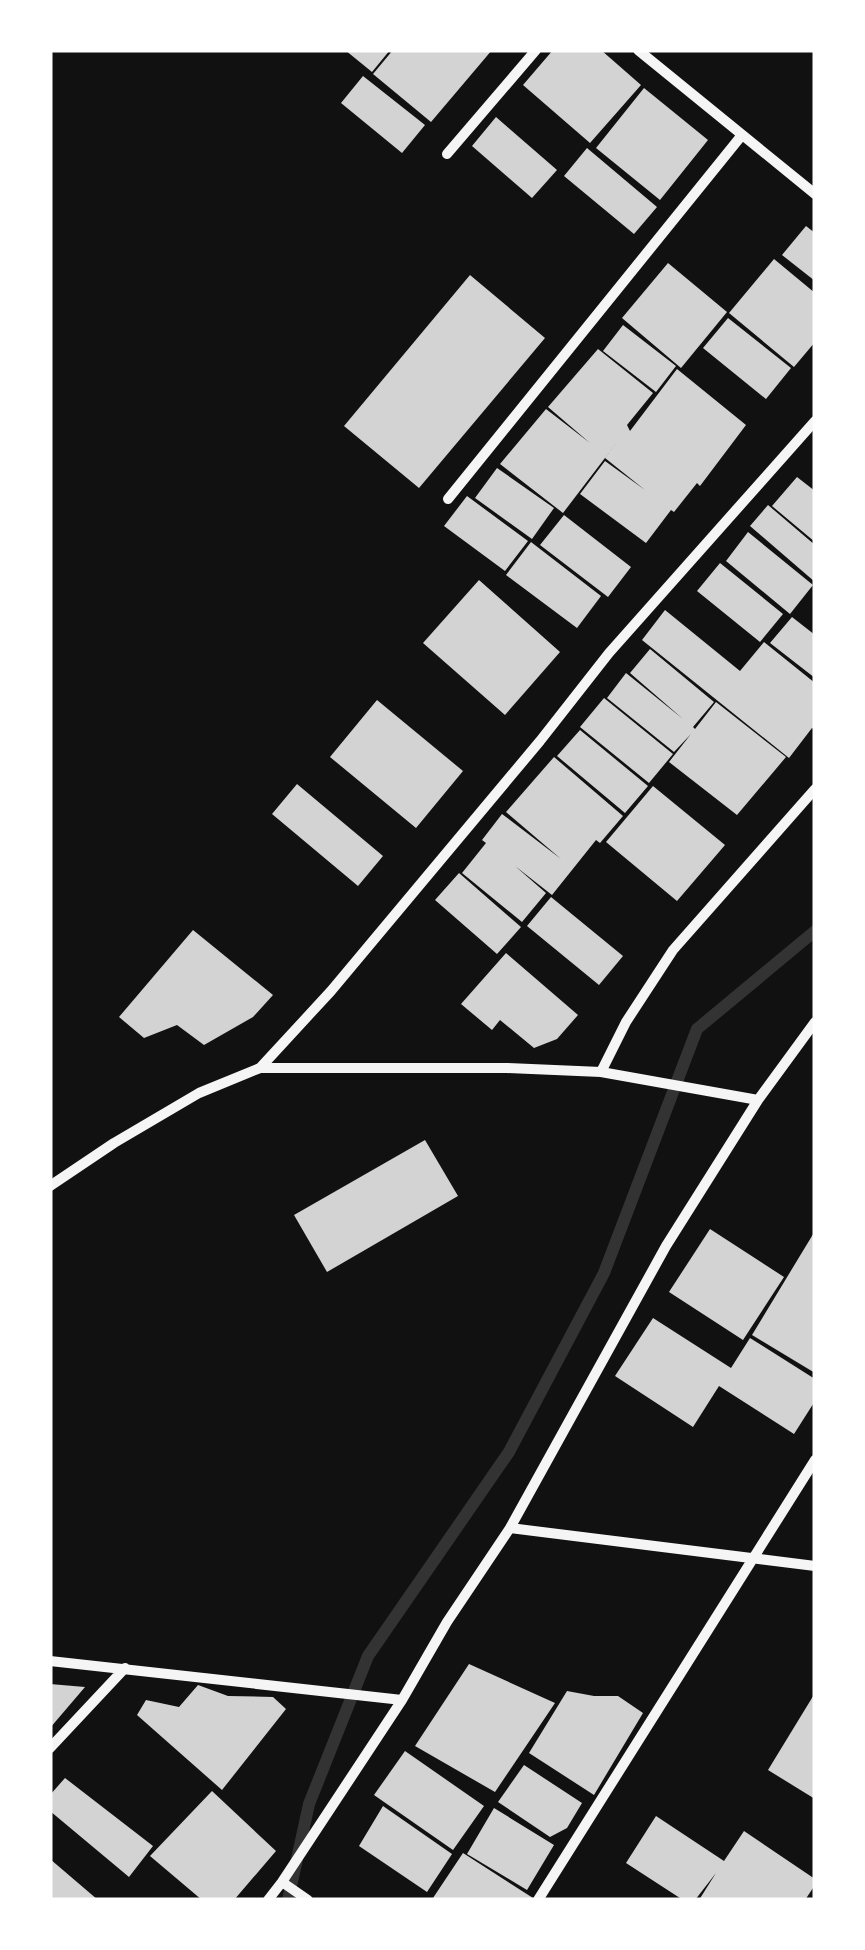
<svg xmlns="http://www.w3.org/2000/svg" width="865" height="1950" font-family="'Nunito Sans',sans-serif">
<style>
.lines{fill:none;stroke-linecap:round;stroke-linejoin:round}
.stream{stroke:#333;stroke-width:12}
.building{fill:#d3d3d3}
.minor{stroke:#f5f5f5;stroke-width:10}
</style>
<rect width="100%" height="100%" fill="#111"/>
<g class="lines">
<path class="stream" d="M288,1900L309,1804L368,1656L509,1452L604,1273L697,1029L815,931"/>
</g>
<path class="building" d="M345,50H390L372,72Z
M393,50H492L431,122L373,74Z
M553,50H601L641,85L590,143L523,85Z
M363,76L425,125L402,153L341,103Z
M644,88L708,140L660,200L596,148Z
M496,117L557,170L532,198L472,146Z
M587,148L657,207L634,234L564,176Z
M806,226L815,233V281L782,255Z
M774,259L815,293V342L794,367L729,313Z
M668,263L727,312L681,368L622,318Z
M470,275L545,338L419,488L344,426Z
M728,318L791,368L766,399L703,348Z
M623,325L676,366L656,392L603,351Z
M598,349L653,393L627,425L630,431L677,369L746,425L700,486L697,483L674,512L671,510L646,543L580,494L605,461L645,490L605,458L624,433L563,513L500,464L546,409L590,443L548,407Z
M497,468L554,508L532,539L475,498Z
M797,477L815,491V542L772,506Z
M467,496L528,541L505,571L444,526Z
M768,505L815,545V582L750,526Z
M564,515L631,567L608,597L540,545Z
M748,532L813,585L790,614L726,561Z
M531,542L601,596L577,628L506,575Z
M720,563L783,614L760,642L697,591Z
M479,580L560,652L505,715L423,643Z
M665,610L740,671L764,642L815,683V730L812,728L789,758L642,640Z
M792,617L815,635V678L770,643Z
M650,649L714,702L693,727L695,729L716,702L786,757L737,815L669,762L691,734L674,752L607,698L626,673L683,719L630,673Z
M604,698L673,754L649,783L580,727Z
M377,700L463,771L416,828L330,757Z
M580,730L648,786L625,813L557,756Z
M554,757L623,816L600,843L596,840L552,895L515,866L546,893L522,922L462,873L486,843L482,840L502,814L561,859L506,812Z
M297,784L383,856L358,886L272,814Z
M653,786L725,845L677,901L606,842Z
M459,873L521,927L497,954L435,900Z
M551,897L623,956L599,985L527,926Z
M193,930L273,995L253,1017L204,1045L177,1025L144,1038L119,1017Z
M506,953L578,1015L557,1039L534,1048L500,1020L492,1030L461,1004Z
M425,1140L458,1196L327,1272L294,1215Z
M710,1229L784,1277L743,1340L669,1292Z
M815,1231V1373L752,1335Z
M653,1318L731,1368L750,1338L815,1379V1401L794,1434L719,1386L693,1427L615,1376Z
M469,1664L555,1703L495,1792L415,1746Z
M50,1684L85,1687L50,1728Z
M198,1685L228,1696L273,1697L286,1709L222,1790L137,1715L146,1700L179,1707Z
M567,1691L594,1696H618L643,1713L594,1795L529,1753Z
M815,1693V1799L768,1770Z
M405,1751L484,1806L453,1850L374,1795Z
M524,1765L582,1803L567,1828L550,1837L498,1802Z
M65,1778L153,1846L129,1877L50,1811V1795Z
M212,1791L276,1851L234,1900H202L150,1856Z
M383,1806L452,1854L427,1892L359,1846Z
M494,1808L554,1845L527,1890L467,1854Z
M656,1816L724,1861L744,1831L815,1879V1885L805,1900H699L716,1873L695,1900H683L626,1863Z
M463,1853L533,1898L531,1900L433,1898Z
M50,1859L98,1900H50Z"/>
<g class="lines">
<path class="minor" d="M638,50L815,194
M447,154L536,50
M448,499L742,135
M260,1068H507L601,1072
M758,1100L601,1072L626,1022L673,950L815,789
M50,1186L114,1143L199,1093L260,1068L331,991L540,741L609,653L815,421
M510,1528L666,1246L758,1100L815,1022
M50,1661L402,1700
M50,1748L125,1668
M282,1882L308,1900
M268,1900L282,1882L402,1700L447,1622L510,1528L815,1566
M538,1900L815,1460"/>
</g>
<rect width="865" height="1950" fill="none" stroke="#ffffff" stroke-width="105"/>
</svg>
